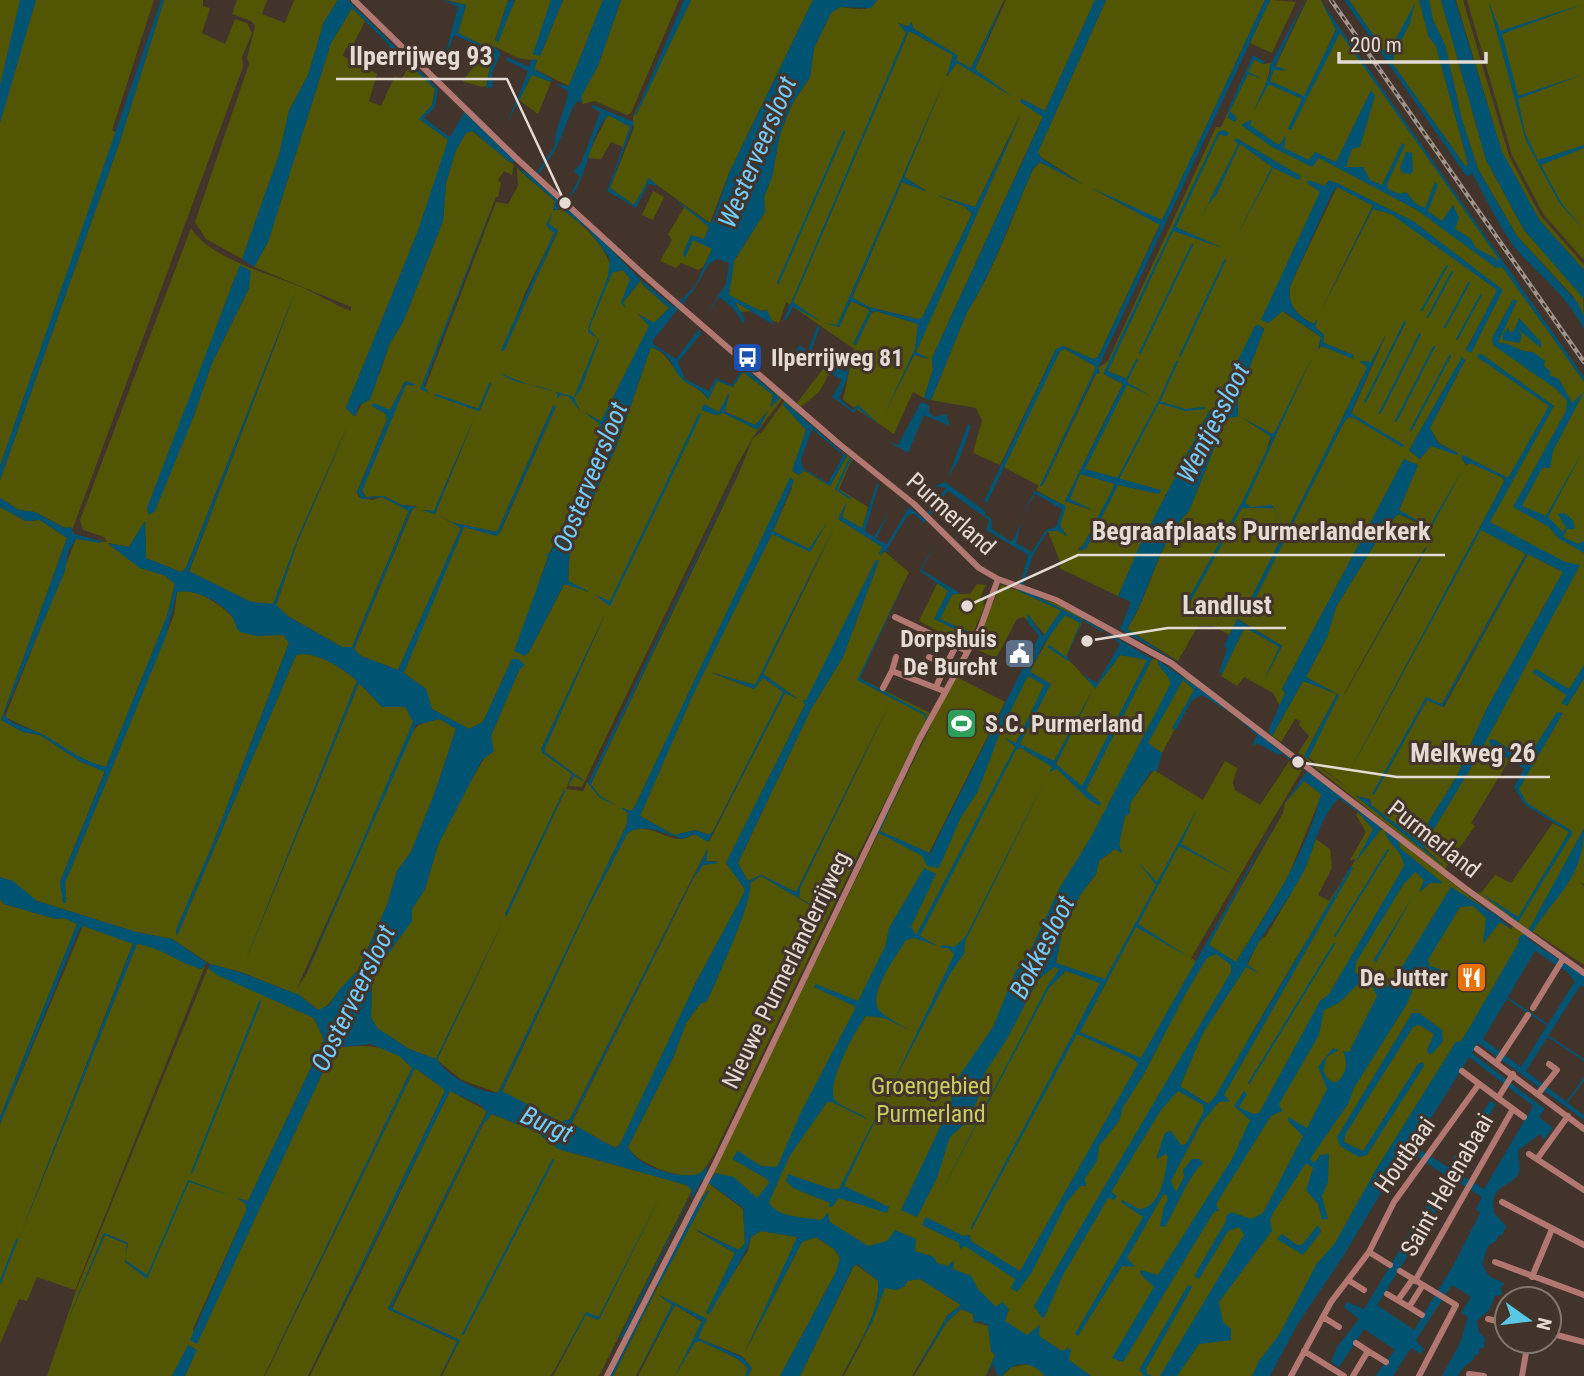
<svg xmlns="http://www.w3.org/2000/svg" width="1584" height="1376" font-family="'Roboto Condensed',sans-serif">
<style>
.green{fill:#525604;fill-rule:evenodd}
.water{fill:#015372;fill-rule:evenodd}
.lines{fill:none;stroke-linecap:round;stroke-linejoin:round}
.stream{stroke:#015372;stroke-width:2}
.minor{stroke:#b27771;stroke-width:6}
.rail-casing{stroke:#a0958d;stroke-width:4.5}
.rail{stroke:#42342b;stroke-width:2;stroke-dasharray:5;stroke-linecap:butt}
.labels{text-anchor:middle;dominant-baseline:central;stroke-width:6;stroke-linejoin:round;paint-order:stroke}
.poi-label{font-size:24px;font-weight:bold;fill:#e4dbd5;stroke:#42342b;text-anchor:start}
.street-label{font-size:24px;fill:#e4dbd5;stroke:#42342b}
.park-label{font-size:24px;fill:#c7cf5f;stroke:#42342b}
.water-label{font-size:26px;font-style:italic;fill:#72cdfc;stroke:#42342b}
.leader{fill:none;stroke:#e4dbd5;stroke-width:2.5}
.callout-dot{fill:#e4dbd5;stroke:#42342b;stroke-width:2.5}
.callout-label{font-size:26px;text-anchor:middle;font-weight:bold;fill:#e4dbd5;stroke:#42342b;stroke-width:6;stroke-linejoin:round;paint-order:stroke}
</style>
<rect width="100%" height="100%" fill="#42342b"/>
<path class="green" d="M0,0H154L112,130L117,133L0,466Z
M164,0H203V6L210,8L202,33L225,44L235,19L247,23L252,33L242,57L243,67L73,528L69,530L35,512L19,510L0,498V480L120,141Z
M237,0H267L262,14L285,23L294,0H338L324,22L308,75L289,111L279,155L242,259L206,239L195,222L249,64L247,58L255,26L251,21L232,14Z
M447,0H508L495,40L498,41L515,0H551L534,54L543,49L563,0H603L569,86L534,69L537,61L518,58L496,47L485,49L493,52L486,86L482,87L462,81L474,67L480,44L458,33L466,5Z
M621,0H679L631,113L627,115L595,101L582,104L580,97L598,66Z
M691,0H813L729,173L710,223L650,180L634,205L610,188L634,128L632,123L634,115Z
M877,0H1004L971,68L957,61L956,55L913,28L898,23L906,33L793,302L909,31L953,55L947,77L957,62L980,75L975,69L1006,0H1095L1045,111L1022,99L1021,102L1043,116L932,358L933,369L924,398L913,392L894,434L843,400L854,349L786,302L779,323L771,320L767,310L740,312L735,302L753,310L729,295L734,261L765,212L764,197L772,177L780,134L792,104L810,77L814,48L831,13L840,7C854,8 870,14 877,0ZM944,82L904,177L927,191L902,182L852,298L869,307L918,319L922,318L972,214L964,206L937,195L975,207L1021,112L916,352L928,359L914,355L896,391L915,349L918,324L876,311L871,313L856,345L854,344L870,310L851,301L839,327L824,323L837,326Z
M1106,0H1265L1162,221L1092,189L1160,224L1098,357L1093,359L1063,346L1056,349L1000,465L973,453L982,420L976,408L931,400L967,312C995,269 1012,217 1033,169L1040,162L1083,184L1041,157L1038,152Z
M1270,0L1296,2L1272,53L1250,43Z
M1307,0H1321L1336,29L1311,83L1339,28L1584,378V884L1580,883L1584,886V965L1532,931L1258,1376H1067L994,1322L948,1279L893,1256L860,1255L822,1228L761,1214L726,1182L714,1178L716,1173L710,1179L955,676L1005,702L931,849L929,854L934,856L1025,672L1029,673L1048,639L1028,615V621L1024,617L1017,619L996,658L973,648L1001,585L1054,603L1084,618L1066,657L1095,688L1120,655L1158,660V664L1179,677L1178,680L1185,677L1198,686L1162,753L1145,741L1043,960L1056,963L1062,933L1080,895L1096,874L1099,861L1115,849L1122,853L1119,844L1125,816L1129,814L1131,801L1154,770L1203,800L1225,761L1237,768L1233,783L1235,790L1260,805L1290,760L1302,770L1191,958L1198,962L1283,813L1285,803L1304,781L1322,794L1287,879L1236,962L1210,949L1239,968L1204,1031L1249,962L1258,942L1266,936L1305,869L1316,839L1330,849L1332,868L1318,895L1329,901L1356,859L1350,860L1366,832L1356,815L1358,812L1373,829L1385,830L1386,835L1399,845V841L1511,929L1516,922L1476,892L1481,893L1495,875L1511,883L1553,823L1571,834L1528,805L1516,787L1528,766L1491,743L1490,747L1510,759L1471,823L1475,826L1444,870L1298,753L1309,736L1299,725L1301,721L1295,719L1281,742L1272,736L1303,681L1337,694L1304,756L1353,792L1307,756L1339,695L1306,677L1327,637L1336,607L1384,529L1398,514L1424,526L1399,510L1417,465L1404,460L1282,689L1285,693L1280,706L1273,693L1244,677L1237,686L1221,676L1244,627L1280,647L1264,679L1282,646L1238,619L1229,635L1214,626H1198L1178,661L1127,629C1152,592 1156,544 1189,511L1226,418L1238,416V398L1264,328L1260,326L1178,497L1166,494L1118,596L1059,568L1061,564L1048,531H1059L1067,536L1060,526L1065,506L1036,490L1039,486L1002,466L1060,351L1065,349L1096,366L1094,372L1040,486L1043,485L1096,374L1100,373L1098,368L1108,361L1216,127H1221L1246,73L1258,77L1248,72L1254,59L1263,64L1271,63L1267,82L1304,98L1269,81L1274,69L1285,71L1275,67ZM1330,182L1412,221L1500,289L1471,352L1466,349L1498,290L1392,214L1373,209L1320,313L1373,205L1337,187L1290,286C1287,304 1297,316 1314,324L1317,319L1315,327L1324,335L1323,343L1353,355V358L1322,346L1318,349L1321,337L1282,311L1268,323L1263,320ZM1386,335L1351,414L1403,445L1354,418L1349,417L1344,422L1246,615L1244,613L1284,533L1283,527L1289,526L1366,370L1367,366L1359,361L1371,362ZM1479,354L1552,405L1485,524L1570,572L1480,735L1485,739L1425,844V848L1446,868L1356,796L1370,799L1371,805L1417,841L1457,776L1486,710L1563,572L1528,554L1444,707L1427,700L1374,795L1426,698L1442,704L1526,553L1481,529L1347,776L1504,482L1503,478L1470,462L1466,465L1462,458L1463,456L1508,478L1550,406L1478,357ZM1314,355L1266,451L1271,436L1242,418L1272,434L1275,432ZM1463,358L1465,360L1430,428L1439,443L1458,453L1431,446L1420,459L1409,450ZM1108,367L1106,373L1125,382L1083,472L1159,493L1118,485L1082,551L1078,548L1083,546L1116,484L1080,474L1069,499L1093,511L1065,501L1123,384L1104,374ZM1426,546V549L1344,695V694ZM1092,691L1056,764L1080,788L1057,769L1015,745L1054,761ZM1567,873L1571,878L1533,929ZM1308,938L1284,984L1243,1048ZM1201,1036L1180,1087L1209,1104L1214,1099L1210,1107L1172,1086Z
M1349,0H1419L1429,37L1436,46L1468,163L1466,167L1392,64L1394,56L1384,51Z
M1429,0H1441L1486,160L1524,230L1583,297L1584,316L1573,296L1517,236L1478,169L1462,120L1445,45L1433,20Z
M1456,0H1463L1509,156L1540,215L1584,265V270L1540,221L1502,152Z
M1467,0H1584V260L1544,215L1512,155Z
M352,8L365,21L353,45L357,51L346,48L343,56L377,74L369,101L381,106L395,76L401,80L410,65L435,89L432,105L420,119L449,140L418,231L346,408L355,416L380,373L389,345L404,320L443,221L446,183L456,150L466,132L472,131L514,165L512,175L504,171L498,180L501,183L498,197H496L422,386L425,388L496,202L508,204L518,186L517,168L555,201L553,210H564C584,226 607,246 612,272L623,270L630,279L622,304L641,280L642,284L669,308L654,323L638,314L650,326L601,422L585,413L599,423L604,439L549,554L539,582L529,652L565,583L590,593L568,582L570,547L616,448L651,347C670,354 672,370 686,382C694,388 703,390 708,400L717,381L733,387L743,372L773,395L771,406L780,398L756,376L783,398L753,437L736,467L582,787L568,786L574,776L584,781L545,752V748L606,612L541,749L543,753L572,774L566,789L583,791L587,782L590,786L738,475L753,438L762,432L785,400L804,419L785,403L783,404L806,430L793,472L799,475L803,470L830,486L847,456L840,450L852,459L839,489L868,507L862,529L842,517L847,501L840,520L882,547L879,554L885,552L909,572L859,678L930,713L856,859L715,1152C711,1159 705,1171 698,1174C681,1181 636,1163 628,1147L673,1058L686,1023L700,1004L707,1001C717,979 753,901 750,883L761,876L822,912L823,911L799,898L800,888L890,702L796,892L761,875L748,881L738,863L811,709L843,657L879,560H876L727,863L744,888V893L695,984L623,1142L615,1148L571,1124L693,879L703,865L719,861H706L707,849L570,1119L561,1122L502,1092L585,914L627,834C644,819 664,840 682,839C689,838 692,834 699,834L709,842L785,693L798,699L763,674L836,525L755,685L710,672L754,689L763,678L784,692L713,831L709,835L695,830L674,835L640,816L691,697L688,696L634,808L631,811L622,808L628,813L627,824L498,1093L462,1080L437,1060L504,919L436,1059L409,1049L377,1028L371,1018L372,976L411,921L412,909L425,889L438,845L461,797L487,754L491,736L519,670L512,659L483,722L469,729L432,709L426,689L404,673L406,661L464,527L497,535L500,533L556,406H553L497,532L450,522L439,515L461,528L398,670L361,656L354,649L413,508L417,506L402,505L384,496L366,497L362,490L406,384L415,387L406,381L404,383L390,411L375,404L373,406L386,414L387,419L357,492L359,497L372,500L382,497L409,510L352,647H342L289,617L276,606L297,543L349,422L299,535L273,605L251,602L189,572L297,287L186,568L181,572L146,558L145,521L129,547L108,543L140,568L164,575L175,583L167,616L106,767L83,760L47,737L5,717L76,539L107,542L104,537L83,530L80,520L191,228C210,258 264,272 296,285C315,292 332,304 351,311V307L254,267L268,242L331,43ZM551,214L549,224L558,231L503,351L525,293L555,232L548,228ZM250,271L249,288L212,363L193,418L147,514L235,277ZM730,393L724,411L755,425L768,411L758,430L723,413L702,410L706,408L719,412ZM475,416L435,514L422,510L434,511ZM790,478L792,488L773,531L809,549L813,544L810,551L772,534L725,621ZM564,790L565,791L506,916L505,914Z
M532,74L551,82L538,114L519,100Z
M608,115L630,126L623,147L611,142L601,159L586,158Z
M653,191L664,197L653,220L642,215Z
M685,206L709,227L704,239L691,236L685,257L693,240L713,248L703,267L698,270L681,263L676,268L660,261L672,240L668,234Z
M823,369L830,372L820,391L801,407L797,403Z
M0,507L26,521L40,520L67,538L1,720L23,732L40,735L81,762L105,771L60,882L66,894L65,883L174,615L177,592C204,586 232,616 250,633L283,635L289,642L212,846L176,930L177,936L296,655C313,649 345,669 357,681L243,967L359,683L382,707H405L414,722L402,753C415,731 410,723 440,719L456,729L435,792L411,852L397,871L387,905L358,970L324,1009L318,1010L299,995L241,972L210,964L172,939L136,932L37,901L0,877ZM402,754L307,973L297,988Z
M938,582L948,591L935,619L973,635L965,646L919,621Z
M977,584L986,585L980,598L984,599L983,605L986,606L992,588L974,631L968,633L940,619L952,594H970Z
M0,899L4,904L56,919L64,918L77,924L0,1117Z
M83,926L133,943L20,1236L137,943L162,948L181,961L201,969L205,966L75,1290L37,1277L27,1301L19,1299L0,1344V1124Z
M208,968L314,1018L324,1040L248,1201L237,1198L246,1204V1211L193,1329L197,1343L334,1048C356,1044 402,1044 412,1068L264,1376H185L196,1350L189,1345L172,1376H47L77,1288ZM104,1233L128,1243L125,1260L147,1276L150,1269L147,1278L125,1262L127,1244L105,1235L67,1322Z
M415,1068L444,1089V1093L308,1376H265Z
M450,1091L487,1111L388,1309L458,1342L440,1376H310Z
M492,1114L537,1132L558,1149L687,1185L692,1190L599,1376H553L586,1314L597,1320L665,1189L599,1317L586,1313L551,1376H442L460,1340L392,1309L483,1124Z
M708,1183L743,1209L745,1243L739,1250L693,1228L735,1253L707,1312L748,1251L751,1237L761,1231L798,1237L745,1352L802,1242L816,1237L834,1249L840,1258L836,1272L780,1376H748L752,1368L742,1356L698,1338L706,1319L659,1295L672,1305L636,1376H613L689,1224L709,1191L690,1215Z
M855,1264L878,1281C881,1312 856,1348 842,1376H800Z
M920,1279L961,1305L948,1315L912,1376H844L872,1322L885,1287L896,1290L905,1286L907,1281Z
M675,1305L702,1322L685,1358L695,1342L701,1341L736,1358L748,1368L745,1376H638Z
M961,1309L973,1314L974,1322L988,1326L991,1351L995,1355L986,1376H914L947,1322Z
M1028,1364L1038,1367L1045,1376H1002L1012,1367Z"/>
<path class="water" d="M20,0H36L0,123V85Z
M161,0H164L120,141L0,480V466Z
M338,0H348L438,89L435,107L424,118L450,137L464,112L516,162H509L473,131L466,133L456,150L446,183L443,221L404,320L389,345L370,400L359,405L355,417L346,408L418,231L448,140L419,119L432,105L435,89L395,51L388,57L389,45L352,8L331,43L268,242L254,267L242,259L279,155L289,111L308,75L324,22Z
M443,0L466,5L458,33L480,44L477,49V45L454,35L440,74L458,7Z
M515,0L498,42L495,41L508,1Z
M551,0H563L540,56L533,54Z
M603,0H621L598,66L581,97L583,103L578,101L574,105L557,147L535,180L590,228L641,280L623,302L626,308L621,303L630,279L623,270L612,273L589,329L599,340L581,389L574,398L581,412L568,396L560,395L557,399V393C540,383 516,387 501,373C524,385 549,389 574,397L598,339L588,332V328L608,276L610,259L588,229L560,208L554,211L555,201L517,168L534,177L555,145C553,129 567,109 568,91L555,84L569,86Z
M684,0H691L636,116L635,115Z
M813,0H877L871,8L840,7L831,13L814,48L810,77L792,104L780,134L772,177L764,197L765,212L734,261L729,295L763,312L766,309L774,325L735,302L745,319L742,327L743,323L732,307L719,297L703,319L726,284L729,263L717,259L709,264L693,291L653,340V344L676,359L699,329L701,334L678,362L685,379L709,391L716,378L732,385L744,367L780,398L771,407L773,395L743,372L733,387L717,381L708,400C703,388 690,387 682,379C670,367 673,354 651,347L616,448L570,547L568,581L590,592L564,584L529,652L525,656L514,651L548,558L546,554L550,553L604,439L599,423L584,412L601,421L649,326L638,314L654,323L669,308L642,284L643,281L674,307L695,286L712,249L693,240L685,258L683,253L691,235L704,239L709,227L672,197L709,223L713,220L729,173Z
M1004,0L975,69L1013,97L957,63L946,77L953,55L909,31L793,302L820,321L793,307L786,321L784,319L906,33L898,23L907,27L912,22L913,28L957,55V61L971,68Z
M1095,0H1106L1038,152L1041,158L1083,185L1040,162L1033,169C1011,216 995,269 967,312L931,400L924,398L933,369L932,358L1043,117L1020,102L1022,99L1045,111Z
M1265,0H1270L1098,368L1100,373L1095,374L1043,485L1040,486L1096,367L1065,349L1060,351L987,503L984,501L1056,349L1063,346L1093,359L1098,357L1160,225L1092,188L1162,220Z
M1305,0L1275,66L1287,70H1274L1270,81L1304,96L1336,30L1321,1L1584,377V382L1502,267L1496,268L1417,210L1319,158L1312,167L1272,147L1241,125L1252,119L1250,125L1277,144H1280L1286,135L1284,148L1309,160L1315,152L1336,162L1371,90L1375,96L1360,147L1352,149L1346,167H1363L1370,180L1382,185L1402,143L1405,145L1387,184L1388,189L1399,194L1406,192L1415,203L1425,208L1435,182L1438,185L1428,211L1442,221L1453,205L1459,218L1455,229L1470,238L1476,248L1500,261L1340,33L1291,130L1288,129L1302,99L1271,85H1268L1253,113L1271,71L1269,67Z
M1344,0H1349L1384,51L1394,54L1393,64L1466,167L1468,163L1436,46L1429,37L1419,0H1429L1433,20L1445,45L1462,120L1478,169L1517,236L1578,303L1584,316V329C1567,298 1549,283 1524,258C1502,235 1488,201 1472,173L1467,177Z
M1441,0H1455L1502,152L1540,221L1584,270V299L1524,230L1486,160Z
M1488,0L1500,31L1584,4L1502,34L1518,96L1584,74L1518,99L1525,133L1538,160L1584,145V148L1541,165L1562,204L1584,230L1560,204L1526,141Z
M1415,3L1410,23L1397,49L1392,46Z
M493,46L501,53L492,73L493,87L486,88L493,53L485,49L492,50Z
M1253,55L1265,62L1264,64L1254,60L1248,72L1262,79L1248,74L1230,111L1237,118L1235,122L1228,118L1229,108Z
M507,57L529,67L532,59L537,60L534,69L552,79L551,82L532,75L507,124L528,71L506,60Z
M944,82L904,177L927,192L902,182L852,297L869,307L918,319L922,318L972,214L964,206L937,195L975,207L1022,113L916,352L930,359L914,355L883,417L915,349L918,324L876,311L871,313L856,345L853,344L870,309L851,301L839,327L824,323L837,325Z
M593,105L634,122L610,188L634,205L649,178L658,186L648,184L636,208L607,191L630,127L608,115C590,133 585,188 569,197L580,177L574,171L581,163L600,112L591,107Z
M1223,130L1229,133L1227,136L1219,135L1176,227L1223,248L1173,231L1108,371L1127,379L1128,383L1151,396L1127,385L1085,469L1161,490L1159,494L1118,485L1086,549L1077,550L1083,546L1115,484L1080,474L1070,499L1093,510L1065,501L1123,384L1104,374L1105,370L1218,132Z
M1236,138L1301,176L1299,180L1273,168L1232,245L1272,167L1240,144L1217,194L1206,207L1198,230C1207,200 1225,173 1238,144L1234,140Z
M1406,152L1412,153L1413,171L1410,174L1403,173L1400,168Z
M1309,180L1325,186L1329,180L1339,184L1413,221L1503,290L1471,353L1466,350L1497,290L1391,214L1373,209L1320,313L1373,206L1337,187L1332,193L1290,286C1287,304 1297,316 1313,324L1317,319L1315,327L1324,335V343L1354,355L1353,359L1322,346L1319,349L1321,337L1283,311L1268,323L1261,320L1319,194V191L1307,183Z
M496,197L424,386L429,393L420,389Z
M552,213L549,224L558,230L504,351L501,350L554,233L546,225Z
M240,265L251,271L249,288L212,363L193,418L155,511L149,515L147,508Z
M297,287L189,571L251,602L273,604L299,535L350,421L297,543L276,605L289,617L342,647H352L409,511L382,497L362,499L357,492L387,420L386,414L372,406L374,403L390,410L406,381L417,385H406L362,491L365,497L384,496L402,505L417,507L412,509L354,649L361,656L398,670L461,528L439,515L450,522L497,532L553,406H556L500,532L497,536L464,527L404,673L426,689L432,709L469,729L483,722L512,659H518L525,665L519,670L491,736L494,751L482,760L438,845L425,889L412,909V921L372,976L371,1017L377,1028L409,1049L436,1059L504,919L437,1060C449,1077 477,1092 498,1093L627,824L628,813L620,807L631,811L634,808L790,478L794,480L773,531L809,549L828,521L810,552L772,534L692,697L640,816L674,835L695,830L709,835L713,831L783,692L763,678L754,689L710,672L755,685L835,524L763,674L798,699L785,693L708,842L694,834L683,839C667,835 642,821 627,834L585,914L502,1091L561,1122L570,1119L708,848L706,861L720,863L703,865L693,879L571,1123L615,1148L619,1146L695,984L744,893V888L726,863L805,705L803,700H806L876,560H879L843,657L811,709L738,863L748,881L761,875L796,892L891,702L800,888L799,898L823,911L822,912L761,876L750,883C754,898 716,982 707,1001L700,1004L686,1023L673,1058L628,1147C637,1166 675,1178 695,1175C701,1174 705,1168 708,1166L705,1177L712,1179L715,1173L734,1177L757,1198L769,1183L767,1179L732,1159L738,1151L761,1166L777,1167L801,1112L855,1009L854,1006L814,987L816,984L858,1001L885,947L889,928L924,868L936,874L911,927L916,935L1015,747L1005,738L1016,743L1044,685L1028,676L1001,730L978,791L961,817L939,868L927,866L922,856L879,833L871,843L908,768L880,831L930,853L1039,636L1027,621L1028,614L1043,636L1061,611L1019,591L1028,555L986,530L989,521L986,518L948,491L924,523L914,514L908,515L887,549L889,552L883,551L881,555L879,554L882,547L838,519L847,501L842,517L862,528L877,483L879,484L865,531L874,537L890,510L876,539L887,544L909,507L924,519L946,488L934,486L945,482L985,511V515L991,518L992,529L1010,541L1013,540L1021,523L1016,543L1032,552L1046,530L1056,527L1062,509L1035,494L1020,519L1035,491L1066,506L1060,525L1067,537L1059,531H1048L1033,555L1022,589L1088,622L1082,621L1067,656L1070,662L1047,647L1049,645L1066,657L1080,623L1065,615L1044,644L1030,672L1051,684L1020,744L1054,761L1092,692L1056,764L1082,786L1147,660L1120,655L1095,689L1084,675L1097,683L1120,644L1106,632L1152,659L1086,790L1101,803L1100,806L1088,799L1057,769L1049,772L1052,767L1021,748L1016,750L920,936L938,946L914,938L906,940C897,955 867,995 879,1010C887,1019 901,1025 911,1031L884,1018L866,1016C856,1029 823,1088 836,1101C844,1109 861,1112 868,1120L832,1102H827L789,1157L769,1202C777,1218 804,1217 821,1220L828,1213L830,1222L868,1246L887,1241L895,1230L916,1239L915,1251L934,1257L937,1263L948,1266L954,1260L953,1269L971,1276L978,1289L996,1307L1002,1302L1009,1309L1005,1321L1027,1335L1040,1325L1039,1336L1062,1351L1068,1348L1071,1350L1069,1360L1091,1376H1045C1033,1362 1015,1359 1002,1376H998L993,1364L986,1376L995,1355L991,1351L988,1326L980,1321L974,1323L973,1314L961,1309L947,1322L912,1376L948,1315L961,1305L920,1279L907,1281L905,1286L896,1290L885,1288L872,1322L842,1376C856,1348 881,1312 878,1281L857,1264L853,1267L800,1376H780L836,1272L840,1258L834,1249L816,1237L802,1242L745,1352L797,1237L761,1231L751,1237C750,1248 717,1300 709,1315L706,1313L735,1253L693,1229L739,1250L745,1243L743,1208L703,1179L691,1200L692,1190L686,1185L558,1149L537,1132L492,1114L483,1124L392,1306L393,1309L460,1340L440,1376L457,1341L388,1309L487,1112L480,1105L450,1091L308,1376L444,1093V1089L415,1068L264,1376L412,1068L399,1056L371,1044L334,1048L197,1344L190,1340L246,1211V1204L237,1198L248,1201L324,1040L314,1018L217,975L208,968L210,964L240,972L299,995L318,1010L329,1005L339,990L358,970L387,905L397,871L411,852L435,792L456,729L440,719L416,725L299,990L413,722L405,707H382L359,683L243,967L357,681C345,669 313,649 296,655L177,936L176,930L212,846L289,643L283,635L257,636L240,632C235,627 236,623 232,617C224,603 193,588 177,592L166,636L65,883L66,903H63L60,882L105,772L81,762L40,735L23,732L1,720L67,538L40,520L26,521L0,507V498L19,510L35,512L64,528L71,527L74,534L101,541V543L76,539L68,552L65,571L4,714C12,727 30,727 42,734C64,746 81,761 106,767L167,616L175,584L164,575L140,568L107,543L129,547L145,521L146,558L181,572L186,568Z
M1513,299L1517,301L1498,343C1509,341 1520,353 1533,352L1545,361L1544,366L1551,372L1549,375L1559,379L1572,403L1584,392L1553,451L1550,468H1542L1522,506L1546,516L1584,449L1548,517L1563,532L1566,528L1558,514L1564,513L1573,520L1575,529H1567L1563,537L1578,544L1584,541V553L1558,538L1549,527L1513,507L1566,411L1567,401L1556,389L1493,345L1492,338Z
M1519,318L1541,342V348L1519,330L1522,336L1519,343L1503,340V334L1509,327V332L1514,331Z
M1259,325L1264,330L1238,398V416L1226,419L1189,511C1156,543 1151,592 1127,629L1177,662L1120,629L1131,602L1118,596L1139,547L1209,411L1214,408L1255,326Z
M817,326L820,327L811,352L826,358L797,356L782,379L799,345L808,351Z
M1386,334L1351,413L1404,445L1402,447L1354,418L1349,417L1344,422L1247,615L1243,614L1284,533L1282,527L1289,526L1366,370V366L1359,361L1371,362Z
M852,350L847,379L839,398L852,410L858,405L881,426L857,408L854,413L832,397L842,380L823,369L831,364L846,372Z
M1480,353L1554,406L1490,522L1565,562L1580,565L1478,756L1425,844V849L1446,868L1356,796L1369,799L1371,805L1417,840L1457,776L1486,710L1563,572L1528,554L1443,707L1427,700L1374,795L1372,794L1426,697L1442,704L1526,554L1481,530L1347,776L1504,482L1503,478L1470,463L1467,465L1461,458L1463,455L1508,478L1549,406L1477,357Z
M1313,355L1245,503L1251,507L1272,505L1281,522L1273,508H1242L1188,606L1185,605L1243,500L1271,441L1270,436L1242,417L1272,434L1275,432Z
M1462,357L1465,360L1430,428L1438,443L1458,453L1457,455L1431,446L1420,459L1409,450Z
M729,392L725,412L755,425L768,411L758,430L723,413L716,415L701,410L704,404L719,412Z
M785,402L821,434L812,430L801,459L803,468L828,483L843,456L839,451L847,456L830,486L804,470L799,475L792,470L806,430L783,405Z
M921,402L929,405V412L934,417L946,414L950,426L924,415L908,453L887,441L898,445Z
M699,413L701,415L610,606L595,595L610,601Z
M475,416L435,514L421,510L434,511Z
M968,424L971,426L959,460L948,477Z
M750,446L591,784L600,796L617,806L600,798L588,783Z
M1404,459L1418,465L1399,510L1424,524L1398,514L1384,529L1336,607L1327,637L1306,677L1339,695L1308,759L1304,756L1337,694L1303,681L1272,736L1268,731L1285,693L1282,689Z
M1463,469L1431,528L1426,549L1345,695L1427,545L1429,527Z
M937,541L922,570L960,593L952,595L940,619L974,634L969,636L934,619L948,591L920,571Z
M909,572L860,678L926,714L927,721L898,774L926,721L924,715L857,680Z
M606,612L545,748V752L584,781L574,776L568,786L572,774L543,753L541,749Z
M1237,619L1282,646L1265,680L1279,647L1245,627L1222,674L1219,672L1227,649L1224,646Z
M1158,660L1234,713L1284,754L1279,755L1258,744L1252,745L1257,735L1233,714L1202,695L1192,700L1176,730L1172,728L1194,690L1183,680L1148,743L1162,753L1157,771H1151L1130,804L1129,814L1125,816L1119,844L1122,853L1115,849L1099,861L1096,874L1080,895L1062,933L1056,963L1105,979L1156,885L1138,862L1157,882L1197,809L1181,844L1237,876L1179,846L1138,924L1189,957L1136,927L1080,1032L1141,1058L1281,811L1209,945L1236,962C1268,911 1307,853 1321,794L1304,781L1285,803L1307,771L1382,828L1355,863L1373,829L1358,812L1339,798C1320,817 1316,843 1306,866C1290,901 1262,931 1247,964L1258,973L1246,967L1203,1033L1180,1086L1208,1104L1214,1098L1351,866L1353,868L1224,1095L1230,1101L1219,1102L1202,1122L1171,1181L1176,1192L1184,1177L1183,1170L1192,1159H1199L1203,1163C1187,1178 1177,1207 1165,1227L1160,1226L1164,1206L1168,1200L1166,1194L1163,1195L1127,1258L1135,1267L1122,1266L1078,1336L1075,1334L1143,1217L1121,1202L1122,1200L1139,1209C1161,1208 1165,1175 1168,1157L1166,1154L1156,1159L1165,1133L1171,1131L1181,1145L1186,1144L1204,1111L1203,1105L1178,1091L1161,1110L1111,1192L1117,1196L1114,1200L1108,1198L1063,1275L1045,1316L1042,1318L1034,1306L1231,972V965L1216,954L1207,958L1186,993L1144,1074L1123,1107L1119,1121L1099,1146L1097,1161L1085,1178L1086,1186H1080L1067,1202L1032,1272L1017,1292L1011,1288L1015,1279L965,1246L960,1249L959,1243L922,1225L926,1217L963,1236L970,1235L971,1241L1020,1271L1138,1064L1133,1059L1077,1034L972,1229H970L1100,983L1066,971L1049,988L932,1209L1047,987L1059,969L1054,967L1038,980L1007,1039L984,1074L982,1088L969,1120L950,1137L937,1178L917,1217L901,1210L951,1104L953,1085L993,1027L1015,973L1032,947L1060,887L1091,837L1170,685C1171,673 1157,670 1158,660Z
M1584,665V679L1567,706L1562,703L1566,695L1532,672L1536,669L1569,689Z
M1557,712L1563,713L1519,789L1527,803L1572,831V834L1518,922L1481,893L1518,917L1569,832L1524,804L1514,787L1524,769L1490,747L1489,740L1493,739L1527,759Z
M1047,776L965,942L964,954L951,972L890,1089L953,957L954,954L948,948H941L942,945L955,947L966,936Z
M564,790L565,791L507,916L505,915Z
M1584,828C1584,881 1552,897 1528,939L1584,976V987L1580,986L1526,1071L1584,1115V1120L1478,1043L1472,1053L1545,1109L1539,1117L1553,1128L1544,1140L1540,1134L1519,1150C1517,1158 1521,1166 1519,1172C1514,1188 1488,1182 1494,1213L1506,1226L1502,1236L1499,1235L1496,1241L1488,1246L1482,1264L1489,1276L1505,1284L1501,1287L1502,1295L1495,1296L1490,1309L1477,1321L1479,1332L1485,1338L1484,1348H1480L1478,1355H1475C1473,1364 1462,1365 1458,1376H1442L1460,1343L1468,1317L1461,1313L1471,1297L1452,1285L1416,1340L1424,1349L1421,1354L1411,1348L1393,1376H1375L1395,1350L1364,1329L1339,1367L1331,1362L1337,1347L1359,1319L1344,1307L1347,1302L1364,1309L1445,1175L1410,1152L1406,1157L1403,1156L1344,1255L1297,1325L1270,1376H1252L1259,1361L1279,1335L1316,1265L1335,1243L1375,1171L1455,1043L1461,1041L1468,1030L1519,942L1518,938L1528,931ZM1535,951L1567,972L1575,981L1521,1067L1483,1039ZM1469,1057L1533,1106L1484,1189L1457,1173L1496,1104L1490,1101L1448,1167L1414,1146ZM1455,1180L1482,1197L1476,1209L1480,1213L1454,1264L1414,1330L1377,1305Z
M1385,830L1399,841L1400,848L1443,883H1430L1419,893L1424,880L1415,872L1403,885L1356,962L1355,972L1363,979L1339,1003L1324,1010L1319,1035L1279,1104L1282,1111L1271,1116L1216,1204L1219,1210L1213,1213L1123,1362L1112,1358L1154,1287L1141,1275L1140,1270L1158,1275L1232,1159L1250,1120L1234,1106L1244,1091L1247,1094L1239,1107L1253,1114L1259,1113L1320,1001L1329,994L1404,866C1403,850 1387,845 1385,830Z
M0,877L13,881L37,901L136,932L172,939L207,963L201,969C177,962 162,948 137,944L20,1236L133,944L83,926L79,930L0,1124V1117L77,924L64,918L56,919L4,904L0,899Z
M1451,887L1499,917L1512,930L1500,922L1483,944L1486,918L1473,906L1460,907L1428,960L1430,966L1450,973L1448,977L1413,988L1408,1002L1354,1088L1348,1104L1310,1159L1314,1163L1320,1155L1329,1154L1328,1182L1322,1196L1328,1219H1322L1318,1204L1306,1190L1313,1168L1306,1163L1273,1213L1270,1220L1272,1231L1219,1302L1223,1322L1231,1329V1340L1199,1344L1177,1376H1160L1244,1235L1239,1227L1228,1231L1199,1279L1194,1276L1226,1221V1216L1231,1212L1251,1219L1263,1213L1303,1136L1288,1121V1117L1307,1128L1327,1089L1318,1067L1333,1048L1338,1050L1327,1057L1323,1071L1328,1079L1335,1083C1347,1076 1348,1063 1343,1051L1349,1052L1377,996L1370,982L1386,987L1394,980Z
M1413,896L1376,962L1373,961Z
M1412,1013H1419L1442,1030L1443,1041L1433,1053L1429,1054L1427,1050L1434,1034L1419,1025L1413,1027L1346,1133L1344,1142L1363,1151L1418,1064L1423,1062L1424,1066L1367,1155L1359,1157L1340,1146L1337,1137Z
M888,1093L844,1186L889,1207L887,1213L839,1198L832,1207H829L830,1203L793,1188L786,1181L788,1174L831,1189H839Z
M188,1180L232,1196L189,1182L147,1279L125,1262L127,1244L105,1235L67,1322L104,1233L128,1243L125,1260L147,1275Z
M664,1188L600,1318L598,1320L586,1315L551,1376L586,1312L599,1317Z
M708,1190L709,1191L658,1287L655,1285L690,1215Z
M688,1201L624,1335L618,1341L686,1204Z
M1318,1225L1321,1232L1303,1255L1277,1239L1282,1234L1297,1245H1302Z
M1188,1285L1192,1287L1146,1369L1147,1374L1152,1376H1144L1139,1370Z
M653,1290L655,1291L613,1376H610Z
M659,1295L707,1319L698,1338L742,1357L752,1368L748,1376H745L748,1368L736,1358L700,1341L695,1342L675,1376L702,1321L675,1305L636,1376L672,1305Z
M188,1345L197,1350L185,1376H172Z"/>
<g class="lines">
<path class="stream" d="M778,283L844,132
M1422,310L1447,266
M1428,317L1452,272
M1445,327L1469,283
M1457,339L1481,295
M1140,353L1192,245
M1180,356L1225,260
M1177,362L1159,402L1185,410L1204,408
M1127,379L1137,360
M436,395L479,410L490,384
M1365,402L1405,322
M1380,413L1420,334
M1396,421L1434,347
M1411,430L1450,356
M816,431L841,452
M850,459L836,489L850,498
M1118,479L1158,403
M1087,622L1102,631
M1286,756L1302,768
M1335,936L1388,850
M1507,998L1548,1025
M1549,1037L1584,1060
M1249,1083L1334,944
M1567,1102L1584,1079
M192,1172L260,1002
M0,1283L17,1240
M463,1334L553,1160"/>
<path class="minor" d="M354,0L515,157L644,275L838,443L914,504L979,568L998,579L1056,600L1171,663L1466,889L1584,973
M895,617L967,651
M896,657L892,671L944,691
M929,657L946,665L936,687
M946,665L956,646
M883,688L892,671
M1533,1008L1563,959
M1477,1049L1584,1129
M1497,1062L1528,1015
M1462,1071L1498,1098L1513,1074
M1538,1094L1557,1070L1549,1064
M1498,1098L1524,1117
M1529,1154L1584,1190
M1537,1159L1568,1116
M1502,1202L1584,1245
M1369,1252L1390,1265
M1495,1262L1584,1295
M1400,1271L1456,1305L1419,1376
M1532,1277L1552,1229
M1348,1280L1364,1290
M1415,1281L1513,1109
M1387,1294L1409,1307L1423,1285
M1398,1300L1413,1279
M1409,1307L1422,1315
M1323,1317L1339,1327
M1488,1319L1507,1323
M1549,1333L1584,1342
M1356,1343L1368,1351
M1304,1351L1344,1376
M1469,1374L1484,1376
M607,1376L714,1166L920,738L980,629L998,579
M1291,1376L1331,1302L1369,1252L1394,1202L1479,1084
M1353,1376L1368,1351L1386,1362
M1522,1376L1528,1341"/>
<defs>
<path id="rail" d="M1331,0L1584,362"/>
</defs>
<use href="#rail" class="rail-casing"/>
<use href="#rail" class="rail"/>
</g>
<defs>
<symbol id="bus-square" viewBox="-11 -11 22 22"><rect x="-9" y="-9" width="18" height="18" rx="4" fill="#1a4fb4" stroke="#42342b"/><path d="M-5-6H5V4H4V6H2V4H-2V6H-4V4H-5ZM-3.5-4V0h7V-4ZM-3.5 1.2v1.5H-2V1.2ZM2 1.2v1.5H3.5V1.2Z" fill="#fff"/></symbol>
<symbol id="civic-square" viewBox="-11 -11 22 22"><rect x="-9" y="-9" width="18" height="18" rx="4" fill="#5c6f8a" stroke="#42342b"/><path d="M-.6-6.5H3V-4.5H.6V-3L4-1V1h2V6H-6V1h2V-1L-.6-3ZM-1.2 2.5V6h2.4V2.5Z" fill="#fff"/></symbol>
<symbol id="stadium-square" viewBox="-11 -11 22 22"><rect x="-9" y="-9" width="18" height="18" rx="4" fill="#2e9e5b" stroke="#42342b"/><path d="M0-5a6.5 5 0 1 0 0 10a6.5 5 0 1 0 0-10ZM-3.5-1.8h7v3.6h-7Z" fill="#fff"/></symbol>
<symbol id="restaurant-square" viewBox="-11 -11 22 22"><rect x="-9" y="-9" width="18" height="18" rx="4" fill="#e8710a" stroke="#42342b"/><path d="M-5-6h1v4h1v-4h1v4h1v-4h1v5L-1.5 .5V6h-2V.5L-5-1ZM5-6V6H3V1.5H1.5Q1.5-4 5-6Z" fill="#fff"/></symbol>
</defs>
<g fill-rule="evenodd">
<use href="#bus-square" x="730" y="340" width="35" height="35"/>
<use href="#civic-square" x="1002" y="636" width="35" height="35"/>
<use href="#stadium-square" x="944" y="706" width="35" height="35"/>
<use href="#restaurant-square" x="1454" y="960" width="35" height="35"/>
</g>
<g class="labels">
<g class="poi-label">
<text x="771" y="358">Ilperrijweg 81</text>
<text x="997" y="639" text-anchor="end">Dorpshuis<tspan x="997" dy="28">De Burcht</tspan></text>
<text x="985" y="724">S.C. Purmerland</text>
<text x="1448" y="978" text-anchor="end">De Jutter</text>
</g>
<g class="street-label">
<text transform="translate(951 514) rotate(42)">Purmerland</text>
<text transform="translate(1434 839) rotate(38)">Purmerland</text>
<text transform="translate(786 970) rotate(-64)">Nieuwe Purmerlanderrijweg</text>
<text transform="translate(1405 1155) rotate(-55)">Houtbaai</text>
<text transform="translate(1447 1185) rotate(-60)">Saint Helenabaai</text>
</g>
<g class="park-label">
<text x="931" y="1086">Groengebied<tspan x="931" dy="28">Purmerland</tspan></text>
</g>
<g class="water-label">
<text transform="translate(757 152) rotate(-67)">Westerveersloot</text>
<text transform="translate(1213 423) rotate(-63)">Wentjessloot</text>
<text transform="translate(590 477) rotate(-68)">Oosterveersloot</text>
<text transform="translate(1042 947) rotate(-63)">Bokkesloot</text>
<text transform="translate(353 998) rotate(-64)">Oosterveersloot</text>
<text transform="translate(547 1124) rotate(24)">Burgt</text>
</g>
</g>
<path class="leader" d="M565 203L507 79H336M967 606L1078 555H1445M1087 641L1168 628H1286M1298 762L1397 777H1550"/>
<g class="callout-dot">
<circle cx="565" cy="203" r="7"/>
<circle cx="967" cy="606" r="7"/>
<circle cx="1087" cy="641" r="7"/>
<circle cx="1298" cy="762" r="7"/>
</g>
<g class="callout-label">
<text x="421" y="65">Ilperrijweg 93</text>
<text x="1261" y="540">Begraafplaats Purmerlanderkerk</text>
<text x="1227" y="614">Landlust</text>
<text x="1473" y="762">Melkweg 26</text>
</g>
<g transform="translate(1528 1320) rotate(104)"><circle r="33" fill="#42342b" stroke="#83776f" stroke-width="2"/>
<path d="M0-5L12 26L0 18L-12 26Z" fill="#5ac8e5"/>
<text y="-10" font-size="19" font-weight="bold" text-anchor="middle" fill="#e4dbd5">N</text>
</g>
<path d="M1339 52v10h147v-10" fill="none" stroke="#e4dbd5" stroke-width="3.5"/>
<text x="1350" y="52" font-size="21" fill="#e4dbd5" stroke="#42342b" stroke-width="5" paint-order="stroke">200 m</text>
</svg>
